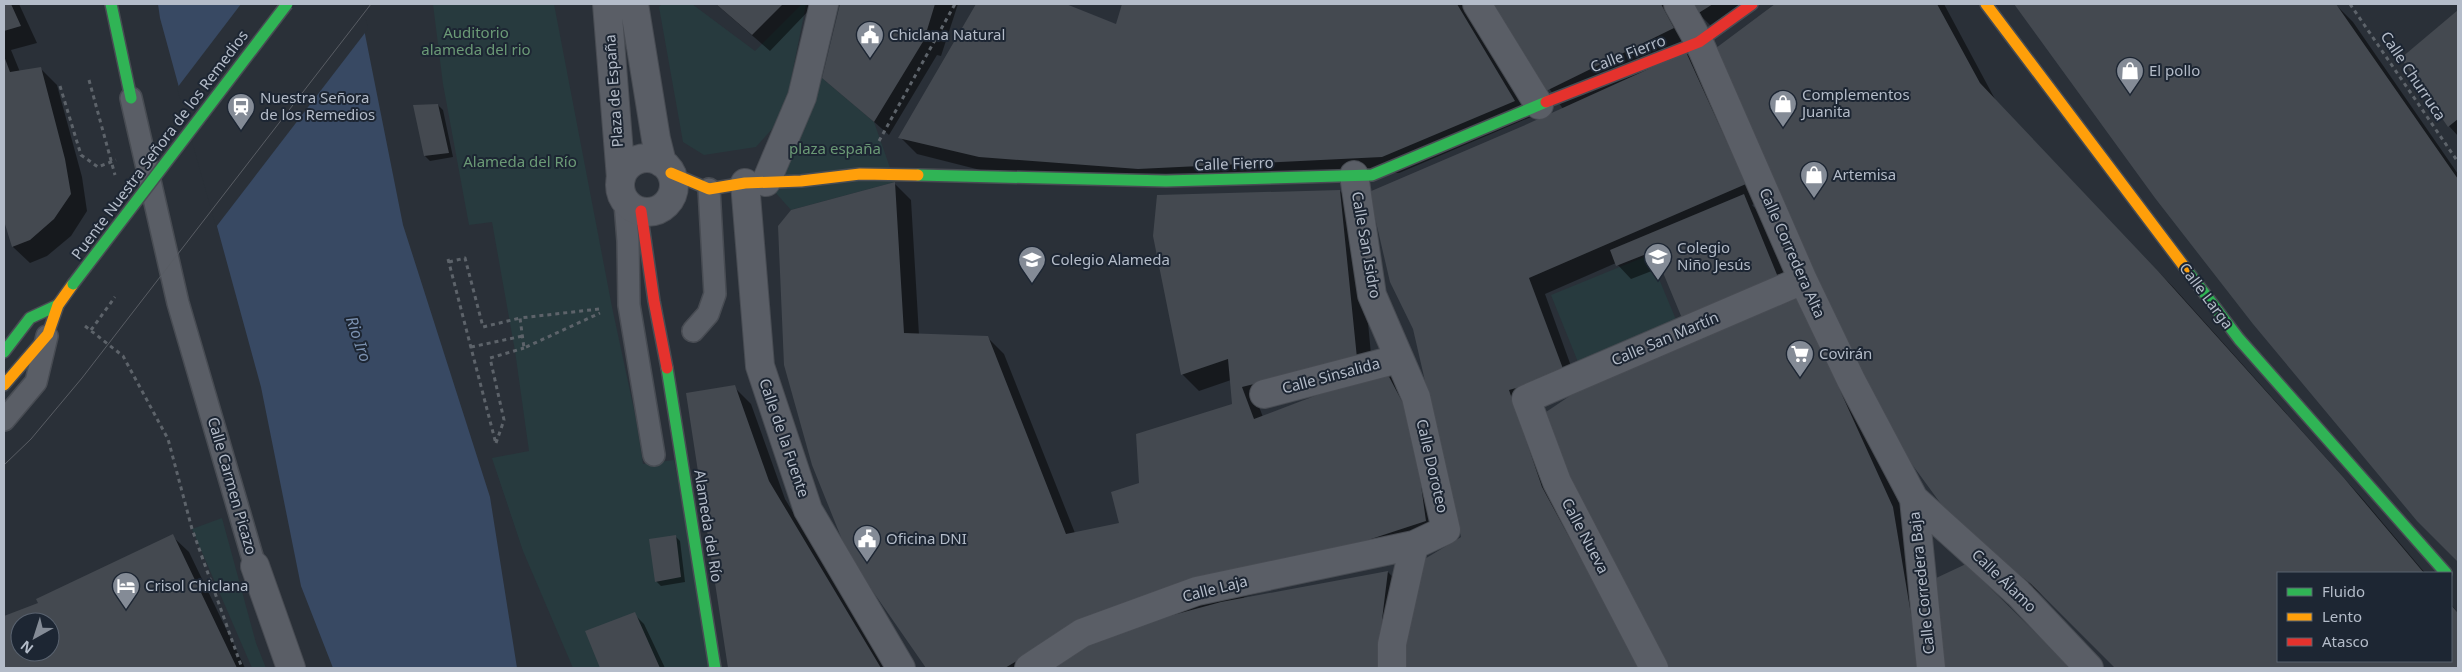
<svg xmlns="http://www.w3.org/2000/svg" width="2462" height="672" viewBox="0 0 2462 672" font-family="'Noto Sans',sans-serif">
<rect width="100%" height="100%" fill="#2a3038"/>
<path fill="#273a3e" d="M433,4H554L612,307L636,419L643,464L674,460L714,668H573L523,551L492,458L529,451L515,351L492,222L469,225L443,84Z
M662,4H692L755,51L802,4H806L788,95L773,128L756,147L704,155L683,142L659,7Z
M822,78L874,122L895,182L791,210L766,182Z
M1649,255L1677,322L1578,362L1551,295Z
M222,518L256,643L266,668H252L192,529Z"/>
<path fill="#384963" d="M158,4H359L403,225L490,497L517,668H333L301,586L261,387L160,18Z"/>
<path fill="#2a3038" d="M241,4H362L368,29L216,227L177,88Z"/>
<path fill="#0007" fill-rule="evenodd" d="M4,4H19L37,43L11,50L20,72L40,68L57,85L82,177L87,211L71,236L47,256L30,263L13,247L4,217Z
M716,4H815L770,51Z
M841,4H958L941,56L937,55L889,135L824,78Z
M978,4H1063L1117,25L1123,4H1463L1531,117L1399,173L996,174L917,154L900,137Z
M1492,4H1668L1686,53L1703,70L1762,201L1752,205L1757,210L1794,296L1662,267L1631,279L1616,263L1545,294L1580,391L1815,317L1909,525L1933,668H1665L1577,392L1525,407L1647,668H1403L1463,538L1563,109Z
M1693,4H1755L1715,30L1698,13Z
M1777,4H1944L1996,101L2175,289L2361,497L2425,573H2278V661H2451V604L2458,613V668H2116L2046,598L1975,542L1718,48Z
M2016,4H2335L2353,22L2458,174V560L2418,520L2156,197Z
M2458,11V136L2449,126L2402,58Z
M438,105L443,110L453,157L430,161L425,156Z
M894,183L911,200L919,335L987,337L1004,354L1075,533L1120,524L1140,484L1233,405L1231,380L1199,391L1182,374L1340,191L1357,208L1373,375L1385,371L1402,387L1442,538L1330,575L1244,597L1245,599L1388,572L1404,589L1397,668H927L850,556ZM1360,378L1263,417L1258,404Z
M734,387L751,404L785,499L887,668H729L688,394Z
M172,536L189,552L245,668H4V618L40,603ZM20,622H50V652H20Z
M675,536L680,541L685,582L661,586L656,581Z
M1966,565L2069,668H1945L1935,580Z
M634,614L644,624L665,668H602L587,632Z"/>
<path fill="#444950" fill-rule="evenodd" d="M4,4H11L21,26L4,31Z
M716,4H783L752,35Z
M840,4H935L924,40L874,122L822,78Z
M976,4H1066L1116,24L1122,4H1457L1515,101L1382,157L1138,169L979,157L898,138Z
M1490,4H1661L1674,28L1544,92Z
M1692,4H1713L1697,14Z
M1775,4H1937L1980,83L2158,271L2344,478L2424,573H2278V661H2451V605L2458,613V668H2115L2031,584L1957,526L1906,456L1846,344L1716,48Z
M2014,4H2336L2458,179V562L2417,521L2253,324L2155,198Z
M2458,10V119L2448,127L2401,58Z
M1686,52L1746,184L1529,278L1565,374L1509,390L1542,487L1640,668H1402L1423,560L1461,537L1413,329L1390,282L1369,192L1523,126Z
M4,56L10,72L41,67L65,159L71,194L54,219L30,240L12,247L4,221Z
M438,104L449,153L424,156L413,105Z
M895,182L904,333L988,336L1066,534L1119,523L1111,492L1139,483L1136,434L1232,404L1228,359L1181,375L1153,236L1157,195L1340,190L1357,358L1242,387L1254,419L1385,369L1418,432L1420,478L1426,521L1313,558L1096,614L1005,668H926L849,557L812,465L784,365L778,226L791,210Z
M1744,194L1780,282L1684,323L1654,251L1616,266L1610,250Z
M1798,298L1893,507L1920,668H1664L1566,479L1546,412L1601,375Z
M735,385L769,481L881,668H728L686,393Z
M173,534L237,668H4V616L38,603L36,599ZM20,622H50V652H20Z
M676,535L681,577L655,582L649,539Z
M1966,564L2071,668H1944L1934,579Z
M1388,571L1382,620L1380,668H1049L1085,642L1140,624L1221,602Z
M635,612L660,668H600L585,631Z"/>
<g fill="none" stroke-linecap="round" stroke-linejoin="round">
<defs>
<path id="lane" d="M131,98L178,303L255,566
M625,203L628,241L629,305L654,455
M693,331L708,314L715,294L709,189
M4,420L36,382L47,336"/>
<path id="street" d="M607,4L621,178
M634,4L656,139L662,163
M1477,4L1539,105
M1678,4L1699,42L1803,280L1851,380L1914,499L2018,593L2089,668
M620 185a27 27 0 1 1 54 0a27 27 0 1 1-54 0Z
M766,182L802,97L824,4
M745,183L760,366L808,510L901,668
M1264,394L1398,359
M1914,499L1931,668
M255,566L291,668
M1029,668L1082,633L1197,591L1414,545L1446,530L1416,397L1372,295L1354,175
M1392,668V644L1414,545
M1654,668L1557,482L1526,399L1803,280"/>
<path id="fast" d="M111,4L131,98
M918,175L1166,181L1372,175L1546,102
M2186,269L2239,339L2446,573
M4,352L30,318L58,305
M667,368L715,668"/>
<path id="slow" d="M1986,4L2186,269
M671,173L709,189L745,183L801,181L860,174L918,175
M4,385L48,334L58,305L73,284"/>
<path id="jam" d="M1546,102L1699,42L1752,4
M641,211L654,301L667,368"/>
</defs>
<use href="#lane" stroke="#484c53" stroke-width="24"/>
<use href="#street" stroke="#484c53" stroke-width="30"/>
<use href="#fast" stroke="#484c53" stroke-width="14"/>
<use href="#slow" stroke="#484c53" stroke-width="14"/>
<use href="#jam" stroke="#484c53" stroke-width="14"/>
<path stroke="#5d636a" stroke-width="3" stroke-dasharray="4 4" stroke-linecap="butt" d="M2350,4L2458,162
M89,80L115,175
M60,86L81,155L98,167L116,160
M879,141L955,4
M448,259L496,444
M449,262L465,258L483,327L520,318
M599,309L520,318L524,348L600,313
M85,326L123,356L168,439L192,529L242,668
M91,330L115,297
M471,347L523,336
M496,443L504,420L490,358L524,348"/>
<use href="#lane" stroke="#5a5e66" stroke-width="21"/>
<use href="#street" stroke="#5a5e66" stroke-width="28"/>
<use href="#fast" stroke="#30b455" stroke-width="11"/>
<use href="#slow" stroke="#ff9f0a" stroke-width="11"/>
<use href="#jam" stroke="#e5322d" stroke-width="11"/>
<path stroke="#595d64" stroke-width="1" d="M4,465L31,439L82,378L371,4"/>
<defs>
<path id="fast-bridge" d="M73,284L287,4"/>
</defs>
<use href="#fast-bridge" stroke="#484c53" stroke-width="14" stroke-linecap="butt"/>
<use href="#fast-bridge" stroke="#30b455" stroke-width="11"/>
</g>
<defs>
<symbol id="civic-pin" viewBox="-11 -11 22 30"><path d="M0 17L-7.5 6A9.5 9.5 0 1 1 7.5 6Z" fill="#848b96" stroke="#1d2633"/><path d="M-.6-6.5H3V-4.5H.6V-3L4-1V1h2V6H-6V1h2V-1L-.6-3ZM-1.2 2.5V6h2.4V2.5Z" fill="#fff"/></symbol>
<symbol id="shop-pin" viewBox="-11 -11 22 30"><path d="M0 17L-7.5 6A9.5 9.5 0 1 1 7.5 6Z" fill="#848b96" stroke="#1d2633"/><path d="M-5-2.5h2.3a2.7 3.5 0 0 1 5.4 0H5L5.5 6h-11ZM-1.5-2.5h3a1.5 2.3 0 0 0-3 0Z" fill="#fff"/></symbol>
<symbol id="station-pin" viewBox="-11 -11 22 30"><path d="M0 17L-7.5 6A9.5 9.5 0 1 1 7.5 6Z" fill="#848b96" stroke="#1d2633"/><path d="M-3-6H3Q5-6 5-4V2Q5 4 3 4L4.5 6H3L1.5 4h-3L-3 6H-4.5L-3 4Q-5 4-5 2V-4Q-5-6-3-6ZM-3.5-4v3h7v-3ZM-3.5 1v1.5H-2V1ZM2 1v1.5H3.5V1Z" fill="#fff"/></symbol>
<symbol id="school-pin" viewBox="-11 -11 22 30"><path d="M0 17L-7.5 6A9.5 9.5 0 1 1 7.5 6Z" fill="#848b96" stroke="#1d2633"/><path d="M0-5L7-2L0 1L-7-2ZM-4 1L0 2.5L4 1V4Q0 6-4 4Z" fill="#fff"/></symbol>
<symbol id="supermarket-pin" viewBox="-11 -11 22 30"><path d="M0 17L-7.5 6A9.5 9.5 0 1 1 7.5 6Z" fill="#848b96" stroke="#1d2633"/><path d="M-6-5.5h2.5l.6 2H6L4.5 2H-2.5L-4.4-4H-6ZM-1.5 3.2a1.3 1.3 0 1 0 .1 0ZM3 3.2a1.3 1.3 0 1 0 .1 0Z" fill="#fff"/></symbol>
<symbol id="hotel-pin" viewBox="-11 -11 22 30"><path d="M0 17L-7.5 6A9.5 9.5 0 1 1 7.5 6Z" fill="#848b96" stroke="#1d2633"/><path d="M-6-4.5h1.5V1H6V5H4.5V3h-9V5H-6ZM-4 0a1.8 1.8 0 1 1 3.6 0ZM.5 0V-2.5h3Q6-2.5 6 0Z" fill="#fff"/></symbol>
</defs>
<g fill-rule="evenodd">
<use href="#civic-pin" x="854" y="19" width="32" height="43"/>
<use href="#shop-pin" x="2114" y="55" width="32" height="43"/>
<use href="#shop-pin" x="1767" y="88" width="32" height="43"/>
<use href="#station-pin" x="225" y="91" width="32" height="43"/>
<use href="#shop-pin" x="1798" y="159" width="32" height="43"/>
<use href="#school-pin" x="1642" y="241" width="32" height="43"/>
<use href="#school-pin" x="1016" y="244" width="32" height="43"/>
<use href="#supermarket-pin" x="1784" y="338" width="32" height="43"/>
<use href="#civic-pin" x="851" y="523" width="32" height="43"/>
<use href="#hotel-pin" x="110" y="570" width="32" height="43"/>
</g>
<g text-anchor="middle" stroke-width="4" stroke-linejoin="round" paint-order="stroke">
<g font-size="15" fill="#6b9a76" stroke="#1d2633">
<text x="476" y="38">Auditorio<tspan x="476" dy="17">alameda del rio</tspan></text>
<text x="835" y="154">plaza españa</text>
<text x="520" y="167">Alameda del Río</text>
</g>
<g font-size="15" fill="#b4bcc9" stroke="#1d2633" text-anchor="start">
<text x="889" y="40">Chiclana Natural</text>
<text x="2149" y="76">El pollo</text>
<text x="1802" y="100">Complementos<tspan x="1802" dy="17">Juanita</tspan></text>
<text x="260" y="103">Nuestra Señora<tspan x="260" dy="17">de los Remedios</tspan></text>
<text x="1833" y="180">Artemisa</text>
<text x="1677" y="253">Colegio<tspan x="1677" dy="17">Niño Jesús</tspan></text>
<text x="1051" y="265">Colegio Alameda</text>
<text x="1819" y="359">Covirán</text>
<text x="886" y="544">Oficina DNI</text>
<text x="145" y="591">Crisol Chiclana</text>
</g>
<g font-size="15" fill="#b4bcc9" stroke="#1d2633">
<text transform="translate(1628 54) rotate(-21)" y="5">Calle Fierro</text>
<text transform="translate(2413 76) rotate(56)" y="5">Calle Churruca</text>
<text transform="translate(614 91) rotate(-94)" y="5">Plaza de España</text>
<text transform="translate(160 145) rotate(-53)" y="5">Puente Nuestra Señora de los Remedios</text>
<text transform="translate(1234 164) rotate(-2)" y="5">Calle Fierro</text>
<text transform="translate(1366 245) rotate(80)" y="5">Calle San Isidro</text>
<text transform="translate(1792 253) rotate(66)" y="5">Calle Corredera Alta</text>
<text transform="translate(2206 296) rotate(53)" y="5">Calle Larga</text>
<text transform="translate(1665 339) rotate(-23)" y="5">Calle San Martín</text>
<text transform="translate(1331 376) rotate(-15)" y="5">Calle Sinsalida</text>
<text transform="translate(784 438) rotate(71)" y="5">Calle de la Fuente</text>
<text transform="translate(1432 466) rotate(77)" y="5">Calle Doroteo</text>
<text transform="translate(232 486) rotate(74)" y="5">Calle Carmen Picazo</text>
<text transform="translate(708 526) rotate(81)" y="5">Alameda del Río</text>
<text transform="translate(1585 536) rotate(62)" y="5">Calle Nueva</text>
<text transform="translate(2004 581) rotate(44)" y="5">Calle Álamo</text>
<text transform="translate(1922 583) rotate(-96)" y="5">Calle Corredera Baja</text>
<text transform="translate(1215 589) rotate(-14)" y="5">Calle Laja</text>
</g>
<g font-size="16" font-style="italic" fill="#7c92b1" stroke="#1d2633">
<text transform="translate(359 339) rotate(71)" y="6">Rio Iro</text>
</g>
</g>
<rect width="2462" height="672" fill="none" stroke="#b4bcc9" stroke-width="10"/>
<rect x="2277" y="572" width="175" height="90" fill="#1d2633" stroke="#59626f"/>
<rect x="2287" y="588" width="25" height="8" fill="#30b455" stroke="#59626f"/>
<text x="2322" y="597" font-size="15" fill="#b4bcc9">Fluido</text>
<rect x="2287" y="613" width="25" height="8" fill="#ff9f0a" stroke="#59626f"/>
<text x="2322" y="622" font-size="15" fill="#b4bcc9">Lento</text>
<rect x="2287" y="638" width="25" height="8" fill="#e5322d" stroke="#59626f"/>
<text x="2322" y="647" font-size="15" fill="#b4bcc9">Atasco</text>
<g transform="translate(35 637) rotate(219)"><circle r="24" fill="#1d2633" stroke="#59626f"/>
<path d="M0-4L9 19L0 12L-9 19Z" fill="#848b96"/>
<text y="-8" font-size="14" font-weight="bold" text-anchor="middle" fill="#b4bcc9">N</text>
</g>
</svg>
